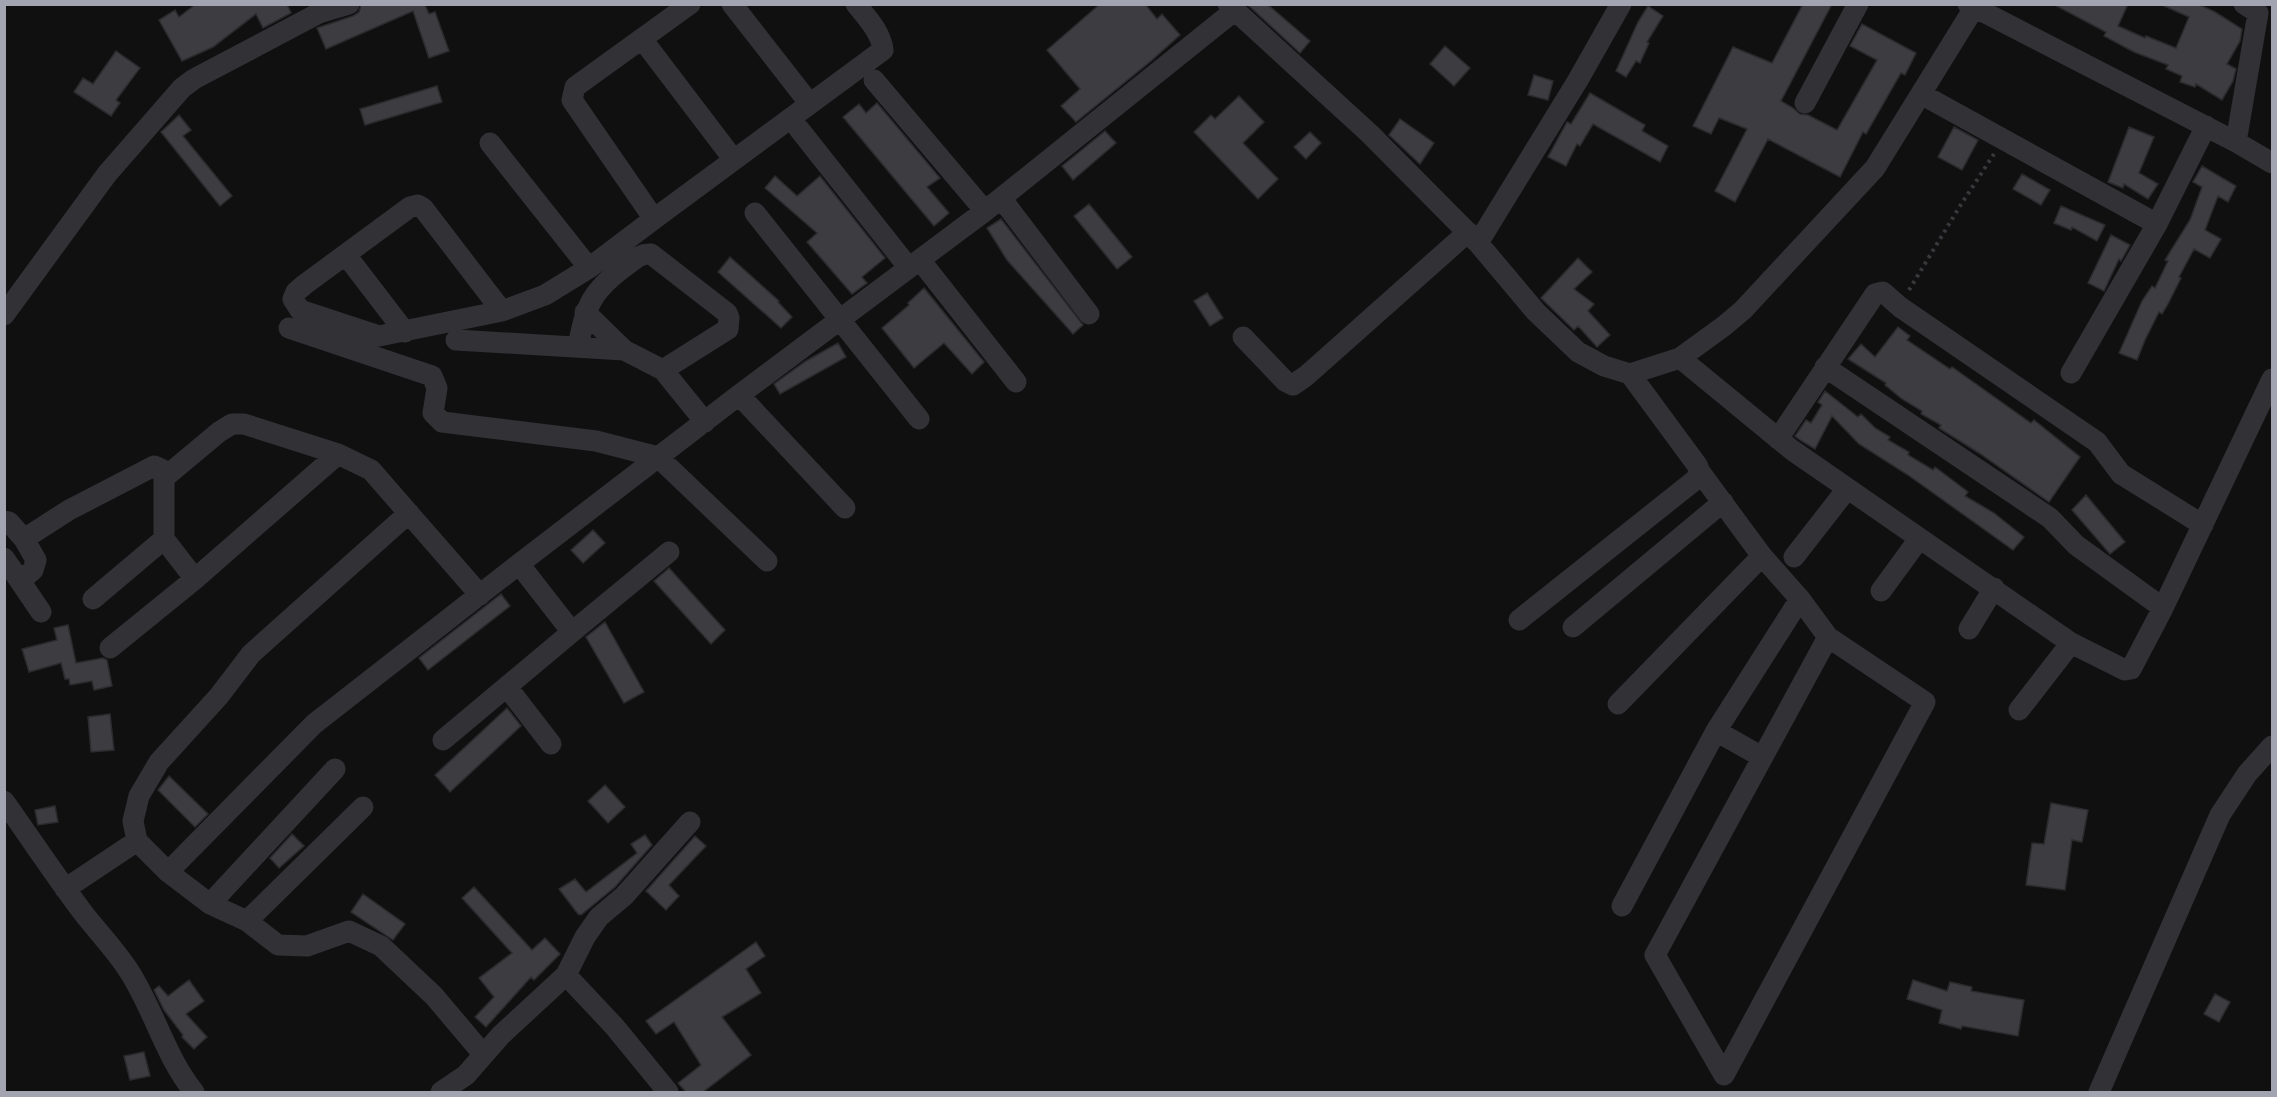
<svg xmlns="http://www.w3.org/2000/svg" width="2277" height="1097" viewBox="0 0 2277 1097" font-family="Karla,sans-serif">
<rect width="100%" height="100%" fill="#101011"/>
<path fill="#3d3d41" stroke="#2b2a2d" stroke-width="1.5" d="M196,4H287L291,13L263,28L256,14L213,47L182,61L159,20L175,10L179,17Z
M1100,4H1145L1157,19L1162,14L1180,35L1151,61L1076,122L1061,106L1080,89L1047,50Z
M1247,4H1267L1310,41L1300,53Z
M1803,4H1832L1781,101L1793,108L1800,114L1808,115L1837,130L1877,60L1850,46L1862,24L1916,53L1905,75L1901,73L1866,134L1863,132L1840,177L1768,139L1735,202L1715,191L1747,129L1719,118L1711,134L1693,126L1733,47L1772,63Z
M2053,4H2128L2118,26L2145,38L2146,36L2176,48L2189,17L2160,4H2198L2215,12L2242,29L2240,41L2227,64L2236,69L2233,81L2222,100L2196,84L2195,87L2180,82L2182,76L2166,69L2168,65L2134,52L2104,36L2106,32Z
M361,5L427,4L425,5L429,14L435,12L449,51L429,58L413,11L326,49L317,28L353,16L359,12Z
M1648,6L1663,16L1647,42L1649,43L1640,63L1636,61L1626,77L1616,71L1638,22Z
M1445,46L1470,68L1454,86L1430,64Z
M116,51L140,68L116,100L120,103L111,116L74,92L83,78L93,84Z
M1534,75L1553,81L1548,100L1528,95Z
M437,86L442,102L365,125L360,109Z
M1590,93L1645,125L1642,131L1668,146L1660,162L1593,124L1580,146L1577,144L1566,166L1548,157L1567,122L1571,124Z
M1239,96L1264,122L1243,143L1278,179L1258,199L1194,132L1211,115L1215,119Z
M877,103L940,178L927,187L949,213L934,226L843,117L859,104L866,113Z
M179,115L191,130L183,136L232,196L220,206L161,132Z
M1400,119L1434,143L1420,164L1389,135Z
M1954,127L1978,140L1962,170L1938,157Z
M2129,127L2154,137L2139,173L2158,184L2148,199L2124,184L2123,188L2108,182Z
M1105,131L1116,143L1073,180L1062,166Z
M1310,132L1321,143L1306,159L1294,147Z
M2202,166L2236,186L2228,202L2218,196L2205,230L2221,239L2210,258L2194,249L2179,277L2181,278L2168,304L2162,314L2159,312L2145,340L2137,360L2119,353L2142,301L2152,286L2155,288L2168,261L2165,260L2190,220L2202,187L2193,182Z
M2022,174L2050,190L2041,205L2013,189Z
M775,176L797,196L820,176L885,258L862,277L867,283L852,294L807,242L817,233L765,188Z
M1089,204L1132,257L1117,269L1074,216Z
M2061,206L2105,225L2097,241L2072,227L2071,230L2054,223Z
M1001,219L1083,325L1073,334L1007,260L987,228Z
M2111,235L2130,245L2121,261L2119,259L2104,291L2088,283Z
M730,257L779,301L778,302L792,317L781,328L718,272Z
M1578,258L1592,272L1574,289L1594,304L1588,311L1610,335L1597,347L1578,326L1574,330L1541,298Z
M924,288L984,362L972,374L944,343L914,368L882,328L909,305L908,303Z
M1207,293L1223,318L1210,326L1194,301Z
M1898,327L1910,336L1907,340L1950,369L1952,367L2031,423L2034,420L2080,457L2049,502L1979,453L1939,428L1941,425L1921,414L1922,411L1902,399L1885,385L1886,383L1848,359L1861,344L1875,357Z
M838,343L846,357L780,394L774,384L806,361Z
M1825,391L1858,417L1861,414L1875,428L1890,437L1888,440L1909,452L1908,455L1933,470L1935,467L1968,492L1965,496L1994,513L2024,537L2019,543L2013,550L1908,475L1859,444L1832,416L1815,449L1800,440L1795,436L1806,420L1811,423L1822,405L1818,402Z
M2086,495L2125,542L2110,554L2072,510Z
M593,530L605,543L583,563L571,550Z
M669,568L725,630L711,644L654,581Z
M501,594L510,606L428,670L419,658Z
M605,622L644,692L624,703L586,637Z
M68,625L76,663L103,658L107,660L112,686L94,690L92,681L70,685L69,679H65L61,663L29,672L22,649L57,640L54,628Z
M507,708L521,726L450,792L435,775Z
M110,714L114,750L91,752L88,717Z
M169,776L208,814L195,827L158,790Z
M605,785L625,807L608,823L588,801Z
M2051,803L2088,810L2082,842L2072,840L2065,890L2026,885L2032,843L2044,844Z
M55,806L58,822L38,825L35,810Z
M292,834L304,846L279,868L270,858Z
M645,835L652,845L615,887L581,915L578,914L559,889L575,879L586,892L637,853L631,844Z
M695,836L706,846L669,885L679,896L666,910L646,891Z
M474,887L532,950L545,938L560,954L534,980L531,977L486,1027L475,1017L494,997L479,978L512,953L462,898Z
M363,894L405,924L393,940L351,912Z
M756,942L765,956L746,969L761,993L722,1017L751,1055L703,1092H686L678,1083L701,1065L674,1022L656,1034L646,1021Z
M189,980L204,1001L186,1014L207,1037L194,1049L182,1037L183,1035L164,1010L154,990L159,986L168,996Z
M1913,980L1947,991L1950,982L1972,987L1971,991L2024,1000L2018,1036L1962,1026L1961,1029L1939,1023L1942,1010L1907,999Z
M2215,994L2230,1002L2219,1022L2204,1014Z
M144,1052L150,1076L130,1080L124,1056Z"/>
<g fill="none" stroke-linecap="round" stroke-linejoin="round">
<path stroke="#38383d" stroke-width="4" stroke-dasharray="3 4.5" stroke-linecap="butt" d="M1909,290L1960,206L1994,154"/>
<path stroke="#323136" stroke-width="21" d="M732,4L810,104
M1228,4L1370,134L1478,243L1536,312L1578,352L1604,366L1630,374L1680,358L1724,326L1743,310L1875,168L1974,8V4
M1968,4L2236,142
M2244,4L2258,13L2236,142L2272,163
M642,39L734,160
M874,80L985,211
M1921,94L2157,224L2206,126
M1805,103L1858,4
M799,129L909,268
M490,143L589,268
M1001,198L1089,314
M755,213L919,419
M654,219L883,50C881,32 867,18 856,4
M1478,243L1578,80L1621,4
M346,255L405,332
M920,260L1016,382
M502,311L423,208L418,205L410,207L304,285L296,292L293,299L300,310L379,336L502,311L545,295L589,268L654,219L572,100L575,87L690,4
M585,312L624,350
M4,315L107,174L182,88L194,79L319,13L349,4
M289,328L432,376L437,388L433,413L442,422L596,441L658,457L767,561
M1243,337L1285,381L1293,385L1306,376L1468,232
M456,340L624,350L663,370L705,422
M578,347C586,305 591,291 627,265C635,259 641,253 651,254L727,313L729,318L728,329L663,370
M1680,358L1792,450L2071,643L2125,670L2131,669L2163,608L2272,379
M1825,367L2050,518L2076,545L2163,608
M2071,373L2157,224
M739,395L845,508
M1778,439L1875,294L1883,292L1900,307L2097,442L2121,474L2203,525
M1700,472L1762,556L1800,599L1828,637L1925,702L1724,1075L1655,955L1828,637
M409,513L251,654L219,696L159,762L139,796L133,821L137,841L168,872L210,904L247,921L278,945L307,946L349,931L381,946L434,996L483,1054
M4,521L9,522L24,539L69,510L154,466L161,469L164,478
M24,539L36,560L33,570L20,581L41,612
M1794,557L1847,489
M4,558L20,581
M195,579L338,454
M1881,591L1919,539
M93,599L164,539
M1519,620L1695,480L1700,472L1697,465L1630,374
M1573,627L1723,502
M1969,629L1994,588
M572,632L669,552
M110,648L195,579L164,539V478L219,432L232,424H244L338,454L371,470L480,595
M507,687L551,744
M1618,704L1762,556
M2019,710L2071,643
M1716,731L1762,757
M443,740L572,632L519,564L739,395L985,211L1234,11
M4,801C31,839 56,877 84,914C99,933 116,951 129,971C154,1010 165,1056 194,1092
M168,872L314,724L519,564
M65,889L137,841
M210,904L335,769
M1622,906L1716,731L1800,599
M247,921L363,807
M566,975L614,1026L668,1092
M441,1092L466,1075L501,1035L566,975L585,937L599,917L624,896L690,822
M2099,1092L2220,815L2247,774L2272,746"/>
</g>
<rect width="2277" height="1097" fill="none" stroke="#a2a4b1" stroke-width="12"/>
</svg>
